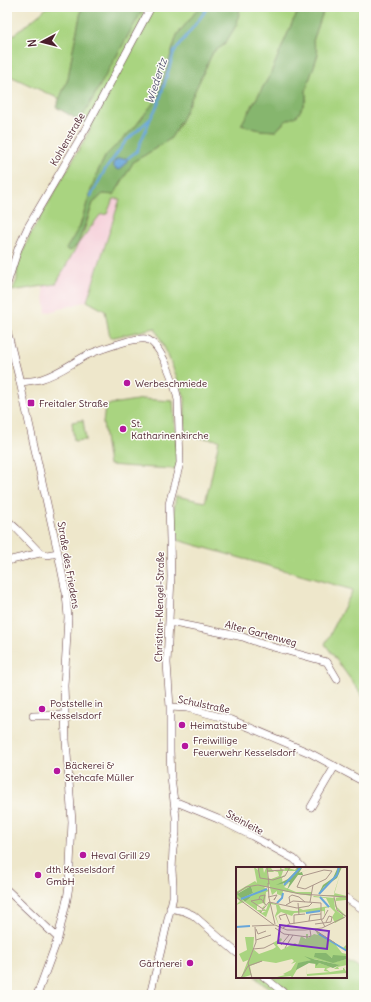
<svg xmlns="http://www.w3.org/2000/svg" width="371" height="1002" viewBox="0 0 371 1002" font-family="Delius,sans-serif">
<rect width="100%" height="100%" fill="#fdfcf7"/>
<filter id="ink" filterUnits="userSpaceOnUse"><feTurbulence type="fractalNoise" baseFrequency=".025" numOctaves="2"/><feDisplacementMap in="SourceGraphic" scale="8" xChannelSelector="R" yChannelSelector="G"/><feConvolveMatrix kernelMatrix="1 2 1 2 8 2 1 2 1" color-interpolation-filters="sRGB"/></filter>
<filter id="wash" filterUnits="userSpaceOnUse"><feTurbulence type="fractalNoise" baseFrequency=".012" numOctaves="4" result="noise"/><feDisplacementMap in="SourceGraphic" scale="16" xChannelSelector="R" yChannelSelector="G"/><feGaussianBlur stdDeviation="0.9" result="paint"/><feColorMatrix in="noise" values="0 0 0 0 0 0 0 0 0 0 0 0 0 0 0 0 0 1.4 0 .05"/><feComposite in="paint" operator="in"/></filter>
<g filter="url(#wash)">
<rect width="100%" height="100%" fill="#eee7cb"/>
<path fill="#f5cfd9" d="M113,199H120L87,301L46,313L43,286L56,283L78,244L100,215L107,214Z"/>
<path fill="#a9d480" stroke="#7a7a56" d="M47,7H82L73,49L68,79L60,99L53,96L8,75L7,72V40L40,14Z
M144,7H199L194,14L177,35L158,97L134,128L106,155L97,173L91,190L80,226L67,249L84,231L93,203L103,194H114L134,161L145,155L170,139L178,127L213,52L224,45L237,24L240,7H301L293,21L270,75L241,125L260,130L276,131L306,100V89L312,72L318,54L313,41L324,9V7H364V698L325,644L353,590L174,539L173,516L176,496L205,502L210,483L219,440L185,436V398L167,353L155,328L110,338L105,311L87,301L120,199H113L107,214L100,215L78,244L56,284L12,291L17,280V267L29,237L91,128L80,121Z
M143,399L173,401L178,466L174,469L135,467L109,465L103,423L105,407L111,404Z
M83,420L86,440L74,441L72,422Z
M346,961L351,965L353,963L364,972V995H277L275,992L263,984L255,977H346Z"/>
<path fill="#86b66e" stroke="#686a4c" d="M82,7H144L80,121L56,107L68,79L73,49Z
M199,7H240L237,24L224,45L213,52L178,127L170,139L145,155L134,161L114,195L103,194L93,203L78,244L71,251L66,249L80,226L91,190L97,173L106,155L134,128L158,97L177,35L194,14Z
M301,7H324V9L313,41L318,54L312,72L306,89V100L298,115L284,122L276,131L260,130L241,125L270,75L293,21Z"/>
<path fill="#68a6da" stroke="#596282" d="M128,158L125,165L119,170L116,169L113,166V163L117,159Z"/>
<g fill="none" stroke-linecap="round" stroke-linejoin="round">
<path stroke="#68a6da" stroke-width="2.5" d="M128,158L137,151L150,120
M91,196L105,170L126,141L151,118L159,102L174,52L204,13L207,7"/>
</g>
</g>
<g filter="url(#ink)">
<g fill="none" stroke-linecap="round" stroke-linejoin="round">
<defs>
<path id="street" d="M7,284L18,249L28,227L86,128L151,7
M7,330L19,378L58,553L66,593L68,617L64,686L66,740L72,822L69,886L67,899L58,938L37,995
M20,382C27,381 34,381 41,379C58,374 72,363 87,355C101,349 114,345 128,341C133,340 141,338 146,339C162,344 175,385 178,400L180,463L169,504L171,577L167,663L170,707V751L171,778L176,817V833L173,849L172,870L173,885V897L161,950L150,995
M7,520L17,529L40,553
M7,561L40,553L47,555L58,553
M169,622L243,637L262,644L327,662L337,679
M170,707L187,708L232,720L310,753L364,782
M33,716L65,715
M174,801L218,819L252,836L294,859L303,868
M311,807L335,766
M7,890L58,938
M346,898L364,910
M170,908L184,911L193,915L237,953
M264,977L279,989L287,995"/>
</defs>
<use href="#street" stroke="#633d43" stroke-width="8"/>
<use href="#street" stroke="#fff" stroke-width="7"/>
</g>
</g>
<g fill="#b5179e" stroke="#fdfcf7" stroke-width="1.5">
<circle cx="127" cy="383" r="4"/>
<rect x="27" y="399" width="8" height="8" rx="2"/>
<circle cx="123" cy="429" r="4"/>
<circle cx="42" cy="709" r="4"/>
<circle cx="182" cy="725" r="4"/>
<circle cx="185" cy="746" r="4"/>
<circle cx="57" cy="771" r="4"/>
<circle cx="83" cy="855" r="4"/>
<circle cx="38" cy="875" r="4"/>
<circle cx="190" cy="963" r="4"/>
</g>
<g text-anchor="middle" stroke-width="3" stroke-linejoin="round" paint-order="stroke">
<g font-size="10" fill="#4a1f2b" stroke="#fdfcf7">
<text transform="translate(67 139) rotate(-60)" y="4">Kohlenstraße</text>
<text transform="translate(69 565) rotate(80)" y="4">Straße des Friedens</text>
<text transform="translate(159 607) rotate(-89)" y="4">Christian-Klengel-Straße</text>
<text transform="translate(261 633) rotate(15)" y="4">Alter Gartenweg</text>
<text transform="translate(204 704) rotate(12)" y="4">Schulstraße</text>
<text transform="translate(245 822) rotate(28)" y="4">Steinleite</text>
</g>
<g font-size="10" fill="#4a1f2b" stroke="#fdfcf7" text-anchor="start">
<text x="135" y="387">Werbeschmiede</text>
<text x="39" y="407">Freitaler Straße</text>
<text x="131" y="427">St.<tspan x="131" dy="12">Katharinenkirche</tspan></text>
<text x="50" y="707">Poststelle in<tspan x="50" dy="12">Kesselsdorf</tspan></text>
<text x="190" y="729">Heimatstube</text>
<text x="193" y="744">Freiwillige<tspan x="193" dy="12">Feuerwehr Kesselsdorf</tspan></text>
<text x="65" y="769">Bäckerei &amp;<tspan x="65" dy="12">Stehcafe Müller</tspan></text>
<text x="91" y="859">Heval Grill 29</text>
<text x="46" y="873">dth Kesselsdorf<tspan x="46" dy="12">GmbH</tspan></text>
<text x="182" y="967" text-anchor="end">Gärtnerei</text>
</g>
<g font-size="11" font-style="italic" fill="#565571" stroke="#fdfcf7">
<text transform="translate(156 81) rotate(-72)" y="4">Wiederitz</text>
</g>
</g>
<g transform="translate(236 867)">
<rect width="111" height="111" fill="#eee7cb"/>
<path d="M18,0L22,3V0H27L28,6L30,1L28,0L35,1L38,5H31L32,11L35,12L43,9L42,5L38,4L44,3V0L48,4L49,0L59,3L61,0L60,4H47L45,10L50,7L46,11L47,18L54,15L48,20L60,25H76L75,29L47,24L46,29L41,27V24L36,28L33,17L32,20H28L33,24L30,25L29,38L28,41H26L29,38L27,36L21,38V43H25L26,46L30,44H26L28,42L30,43L33,35L43,38L45,42L57,44H63V41L67,43L94,39L90,31L77,30L78,29L98,31L99,42L106,48L101,42L99,39V36L100,31H104L99,30H105L85,28H98L104,7L98,26L111,29V36L110,33L100,34V39L111,50L107,48L108,51L99,56L96,50L99,45L94,40L89,41V50L88,44L58,46L56,49L45,45L40,49L43,59L39,49L41,44L40,38L35,37L30,50L9,35L16,29L7,31L17,26L15,19L2,26L8,35L0,38L4,34L0,30V25L19,14L21,16ZM79,63L107,81L111,77V84L99,77L106,86L111,87V90H104L99,94L102,90L96,91L92,88L79,86V90L99,95L111,92V98L102,100L103,102H98L103,98L78,92L62,97L63,99L56,111L55,109L37,111L49,108L47,107L55,103L60,95L55,97L58,94L56,92L40,96L27,94L14,99L16,111L15,108L5,111L12,93L7,95L3,87L11,83L9,70H18L17,82L23,87L37,82L40,80L37,76L45,71L46,73L41,78L45,83L59,76L62,78L65,69L70,72V67H72V71L78,67L82,68ZM83,96L95,100L90,102L94,105L107,103V101L111,100L108,101L111,106L71,109L70,99L71,107L94,105L88,104L89,101H79V97Z" fill="#a9d480"/>
<path d="M61,0H74L66,1L63,6L74,2L66,5L67,8H62L51,23L54,15L40,18L52,12L60,4ZM102,0H106L101,11L88,20L82,28L87,18L97,11ZM15,19L17,26L7,31L16,29L9,35L1,27ZM79,86H90L96,91L97,88L110,89L111,92L97,96L78,90ZM68,89L77,92L104,98L97,101L83,96L80,99V97L73,96L60,103L62,96L75,93Z" fill="#86b66e"/>
<path fill="none" stroke="#68a6da" stroke-width="2" d="M48,18L65,0M83,27L101,8L103,0M84,30L93,40M5,32L31,22M41,36L46,31L47,26M70,46L84,44M0,60L14,59M83,67L111,84"/>
<path fill="none" stroke="#ac978b" stroke-width="1" d="M22,0L24,11L37,13L49,9L54,0M31,0L33,17M88,3L96,4L90,12L69,22L61,20L66,9ZM31,4L48,3M32,16L33,31L39,57M0,27L10,20L22,18L64,27L111,30M0,30L38,58M32,30L41,28L38,33L39,31M98,30L101,43L111,50M23,32L24,29L29,28L27,36M33,35L61,41L73,39L76,36M74,35L77,18M54,36L53,30L56,28L63,30L69,35M62,36L63,48M50,38L57,34L85,36V52L89,60M27,42L15,34L25,32L30,38M24,46L33,35M45,53L43,49L50,47L54,57M73,54L74,48L85,47M58,57V48L69,47M79,57L95,55L96,50L93,49L90,55M16,59L39,58L51,63H69L86,61L109,50M39,61L48,67L72,70L75,69L74,63M47,61L53,57L87,52L92,43M20,62L22,67L30,64M79,63L99,76M20,73L35,68M45,78L53,68M49,81L57,68M17,82L28,81L38,76M5,111L12,99L26,94M16,111L12,96L20,75L19,60"/>
<path fill="#7b2cbf" fill-opacity="0.15" stroke="#7b2cbf" stroke-width="2" d="M44,58L93,64L91,82L42,76Z"/>
<rect width="111" height="111" fill="none" stroke="#4a1f2b" stroke-width="2"/>
</g>
<rect width="371" height="1002" fill="none" stroke="#fdfcf7" stroke-width="24"/>
<g transform="translate(42 42) rotate(263)" stroke="#fdfcf7" stroke-width="3" paint-order="stroke">
<path d="M0-3L7 15L0 10L-7 15Z" fill="#4a1f2b"/>
<text y="-6" font-size="11" font-weight="bold" text-anchor="middle" fill="#4a1f2b">N</text>
</g>
</svg>
